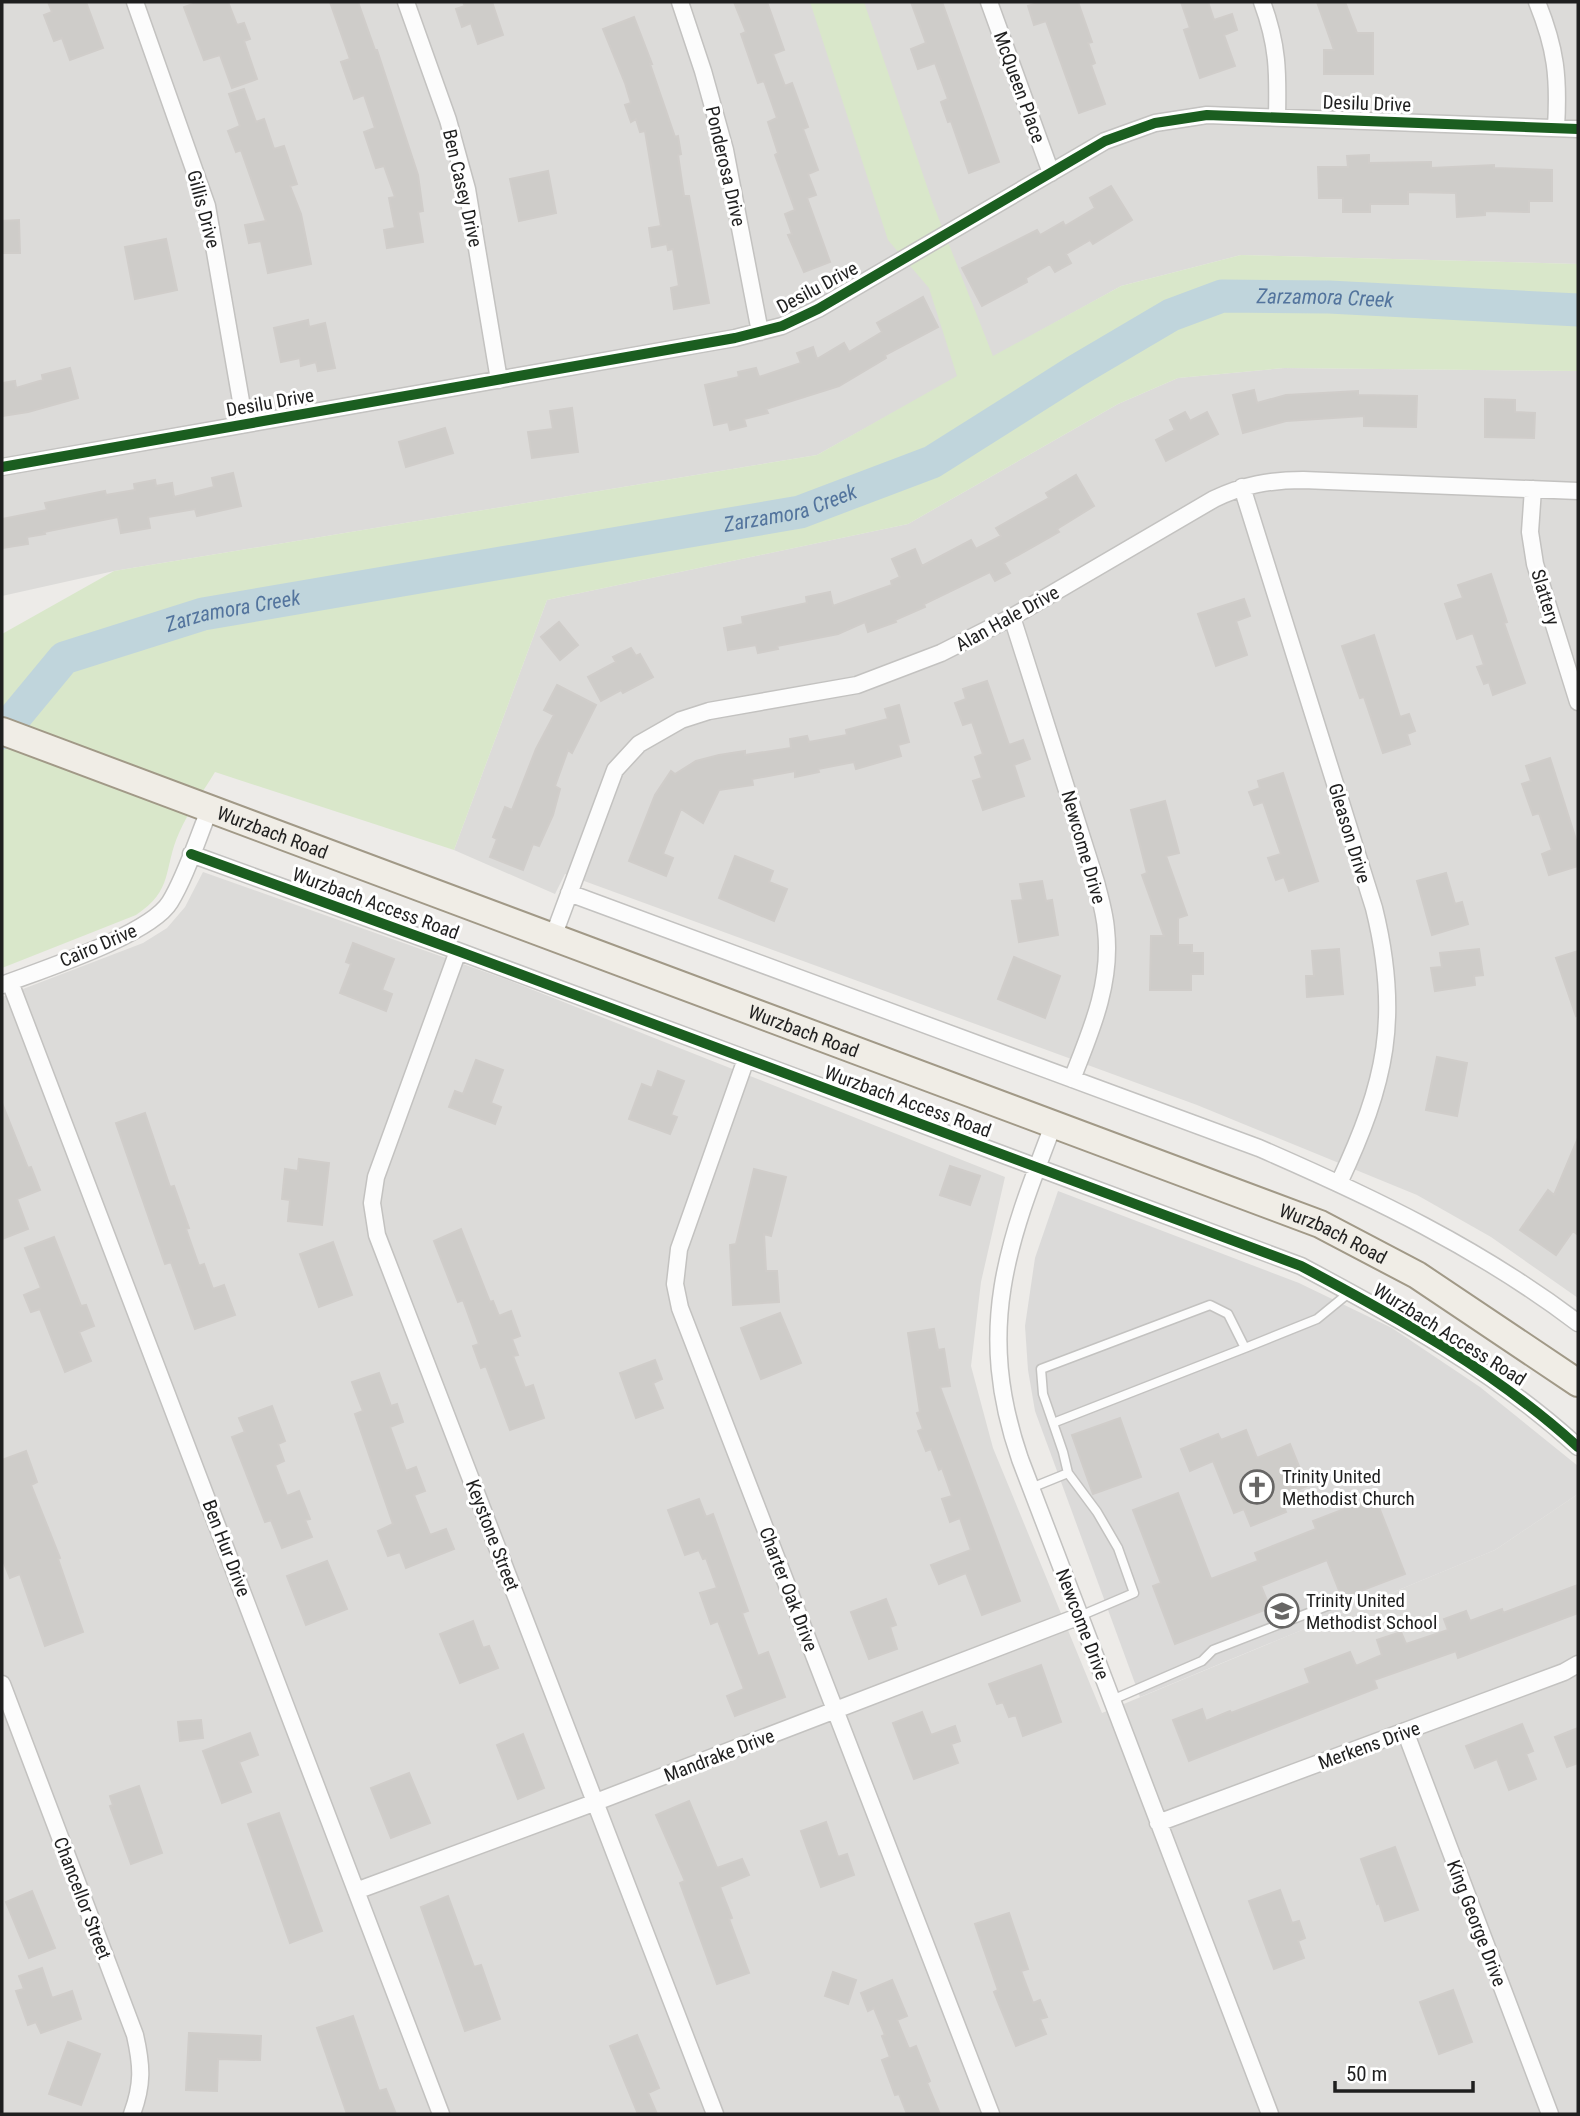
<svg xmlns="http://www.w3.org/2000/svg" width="1580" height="2116" viewBox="0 0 1580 2116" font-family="'Roboto Condensed',sans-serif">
<rect width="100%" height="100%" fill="#edebe8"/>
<path fill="#dcdbd9" d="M2,2H1578V264L1241,255L1121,286L817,455L114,571L2,596Z
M1284,368L1578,371V1298L1491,1237L1417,1195L1197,1105L565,874L555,894L454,850L547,600L908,524L1118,404L1178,378Z
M203,872L508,980L1005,1177L981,1282L971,1366L993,1448L1102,1713L1495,1550L1578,1494V2114H2V997L143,943L167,928L185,907Z"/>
<path fill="#dbdad9" d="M1058,1191L1299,1283L1392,1328L1480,1387L1578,1466V1494L1495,1550L1140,1697L1035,1411L1028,1370L1025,1326L1035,1258Z"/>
<path fill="#d9e7ca" d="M810,2H864L933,204L993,356L1121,286L1241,255L1578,264V371L1284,368L1178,378L1118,404L908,524L547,600L454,850L215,772C203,792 188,812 179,833C163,869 174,890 136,915L2,968V634L114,571L817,455L957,376L929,288L888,240Z"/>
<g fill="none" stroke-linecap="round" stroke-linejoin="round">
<path stroke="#c0d5dc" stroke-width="33" id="s1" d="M2,733L64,658L203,614L800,512L932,462L1076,371L1171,315L1222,296L1329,297L1578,310"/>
</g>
<path fill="#ceccc9" stroke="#d0cdca" stroke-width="2" d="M48,2H86L103,48L70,60L62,38L54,41L44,15L52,12Z
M199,2H228L237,25L244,23L250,39L244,41L257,79L232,88L220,55L204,60L184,7Z
M330,2H358L375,50H377L418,175L423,211L418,212L423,242L387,248L384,230L395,228L389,198L395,197L384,166L376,168L364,132L375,128L364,95L354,99L341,62L350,59Z
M463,2H492L503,35L478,44L471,23L462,27L456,9L465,6Z
M734,2H767L784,50L773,54L785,86L792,83L808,127L803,129L818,170L808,174L816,195L807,198L830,262L804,272L788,235L792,234L785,214L795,210L775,155L778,153L768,122L777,118L764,81L758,83L741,34L746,32Z
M911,2H942L999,162L969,173L951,121L948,122L941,102L948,99L935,63L918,69L911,49L926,43Z
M1041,2H1078L1092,42L1088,43L1095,63L1091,65L1105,104L1079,113L1046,21L1034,25L1028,6Z
M1181,2H1208L1214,20L1232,14L1237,30L1224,35L1235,66L1200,78L1184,30L1190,28Z
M1317,2H1345L1357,33H1373V74H1324V50H1334Z
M634,17L652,64H650L675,137L678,136L681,154L678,155L684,196H689L709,303L674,309L671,288L679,286L673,249L668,250L667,244L652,247L649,228L661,226L645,131L640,132L636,119L631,122L625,105L631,103L625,83L603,29Z
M244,89L256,122L264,119L274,149L284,146L297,184L290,186L301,214L311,264L268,273L261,241L249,243L245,225L266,221L241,150L236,152L228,131L240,126L229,94Z
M1369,155V163L1431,162V168L1494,165V168L1552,170V201H1529V212L1485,211V215L1457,217L1456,193L1408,192V204H1370V212H1343V198H1319L1318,167H1348L1347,156Z
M548,171L556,213L519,221L510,179Z
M1111,186L1132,220L1093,244L1090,240L1066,254L1071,263L1055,272L1050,264L1026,278L1027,282L982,306L962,268L1037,230L1040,235L1063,222L1065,226L1095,208L1090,198Z
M19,220L20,253H2V221Z
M166,239L177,290L135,299L125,247Z
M923,297L938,327L885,355L886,358L839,386L766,409L768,413L744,419L746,426L730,430L728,422L714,425L705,385L739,377L738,372L756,368L759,377L801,363L797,353L813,347L817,359L844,343L849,352L882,332L877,323Z
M308,320L309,327L325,323L335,368L318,371L316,362L301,366L300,358L281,362L274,328Z
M70,368L78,398L28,412L2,416V383L15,381L16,388L43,380L42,375Z
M1254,390L1257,403L1286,395L1358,391V395L1417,396L1416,427L1364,426V416L1286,421L1243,433L1233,395Z
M1485,399L1515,400V412L1535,413L1534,438L1485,437Z
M572,408L578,452L532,458L528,432L553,429L550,411Z
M1185,412L1190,421L1207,412L1218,434L1166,461L1156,440L1175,430L1170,420Z
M445,428L453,453L406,467L399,442Z
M233,473L241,506L197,516L195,509L148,517L150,528L121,533L118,517L44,532L45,534L27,537L28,544L2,548V519L47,510L45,503L105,491L106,495L135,490L134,484L155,480L156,486L172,483L174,497L214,487L212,478Z
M1076,475L1094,506L1057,529L1059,532L1004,563L1010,573L995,581L990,572L924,604L925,607L895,620L896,622L868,632L865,622L838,634L777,646L778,649L758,653L756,645L728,650L724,628L743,624L742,617L807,603L806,597L830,592L833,606L892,585L891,581L900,577L892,559L915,549L922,566L971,540L976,549L1001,536L996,528L1049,498L1046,493Z
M1491,574L1507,622L1504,623L1525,683L1493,695L1489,682L1484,684L1477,667L1484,665L1473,633L1457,639L1445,604L1463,598L1458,585Z
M1244,599L1250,616L1236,621L1247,655L1216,666L1198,614Z
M559,622L578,645L560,660L541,637Z
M1374,635L1400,717L1409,714L1415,731L1407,734L1410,744L1383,753L1364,697L1360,698L1342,646Z
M631,648L636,656L640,654L653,677L623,693L621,690L601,701L588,677L616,662L613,657Z
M987,681L1009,745L1023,740L1030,759L1014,765L1024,796L983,810L973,781L982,778L975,757L983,754L972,722L963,725L955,703L966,699L963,689Z
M557,685L596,705L572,753L568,750L555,786L560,789L553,815L539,846L533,844L523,870L490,857L497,839L493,837L505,807L512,810L536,749L554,715L544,710Z
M899,705L909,742L898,745L901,756L856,769L854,762L818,769L819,772L795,777V771L752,779L753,785L719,790L703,823L681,809L663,854L673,858L666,876L629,861L655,795L671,771L675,774L696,761L719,755L745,751V755L791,748L790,739L807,736L809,742L847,735L846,730L888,719L885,709Z
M1550,758L1578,846V866L1549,875L1542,854L1552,850L1539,813L1533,815L1522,784L1531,781L1526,766Z
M1283,773L1318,881L1289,891L1284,877L1276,880L1268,858L1281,854L1263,802L1254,805L1249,792L1260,788L1258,781Z
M1165,801L1179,853L1166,856L1187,915L1178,918V945H1192V953H1203V974H1191V990H1150L1151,936H1164L1142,875L1147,873L1131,810Z
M735,856L773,871L769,882L787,889L774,921L719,898Z
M1446,873L1455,904L1462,902L1468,924L1432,935L1417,881Z
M1042,881L1046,901L1052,900L1058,935L1019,942L1012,901L1023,900L1020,884Z
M353,943L394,959L382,990L392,994L386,1011L340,993L351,964L346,962Z
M1339,949L1343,994L1307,997L1306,976H1314L1312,951Z
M1479,949L1483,975L1474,976L1475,985L1435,991L1431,968L1442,967L1440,953Z
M1578,951V1015L1576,1016L1556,958Z
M1014,957L1060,976L1045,1018L998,999Z
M1437,1057L1467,1063L1457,1116L1426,1110Z
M476,1060L503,1070L491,1103L501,1107L495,1124L449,1107L455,1091L463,1094Z
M658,1071L684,1081L671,1115L677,1117L670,1134L629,1119L642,1084L652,1088Z
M2,1103L28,1168L31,1167L40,1190L17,1199L28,1229L2,1239Z
M145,1113L170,1187L174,1186L189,1228L186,1229L199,1266L204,1264L213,1289L224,1285L235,1315L195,1329L171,1262L165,1264L116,1123Z
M1578,1138V1235L1573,1231L1556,1255L1520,1230L1548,1190L1554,1195Z
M299,1159L329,1163L322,1225L288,1221L290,1200L282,1199L285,1169L298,1171Z
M950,1166L980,1176L970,1205L940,1195Z
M754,1169L786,1177L771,1236L764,1234L766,1271H777L779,1302L733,1305L730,1245L736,1244Z
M461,1229L490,1302L493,1301L499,1316L511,1311L520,1336L512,1339L518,1355L513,1356L525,1388L533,1385L544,1418L510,1430L486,1366L481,1368L473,1346L479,1344L463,1300L458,1302L434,1241Z
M54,1237L81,1306L86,1305L94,1326L79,1332L91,1361L65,1372L40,1309L31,1312L24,1295L41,1288L25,1248Z
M333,1242L352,1295L319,1307L300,1254Z
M780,1313L801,1363L761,1379L741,1328Z
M934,1329L938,1350L944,1349L950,1386L940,1387L1020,1601L982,1615L966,1573L939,1584L931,1565L971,1550L960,1518L950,1522L942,1499L952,1496L942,1468L939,1470L931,1449L926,1451L918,1431L923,1429L917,1413L920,1412L908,1333Z
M655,1360L662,1379L653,1383L663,1408L636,1418L620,1373Z
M379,1373L391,1406L397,1404L403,1422L390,1427L406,1471L416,1467L425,1491L414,1495L430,1535L446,1529L454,1549L406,1568L400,1552L388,1556L378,1531L393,1524L355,1414L363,1411L352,1382Z
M272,1406L285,1441L278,1444L284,1461L275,1465L287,1496L299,1491L310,1519L305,1520L312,1537L282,1548L271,1520L265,1522L232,1437L245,1432L239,1418Z
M1120,1418L1141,1477L1093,1494L1072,1435Z
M1246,1430L1257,1458L1290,1444L1307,1486L1280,1497L1286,1512L1251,1526L1244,1509L1234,1513L1213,1461L1190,1471L1181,1449L1218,1434L1221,1440Z
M26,1451L37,1482L31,1485L60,1558L58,1559L83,1632L45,1646L20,1574L10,1578L2,1558V1460Z
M1178,1493L1211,1579L1258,1561L1255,1553L1316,1529L1313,1521L1375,1497L1405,1574L1342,1598L1327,1560L1261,1586L1270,1608L1175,1644L1153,1586L1161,1583L1133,1510Z
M699,1499L706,1517L713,1514L748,1611L742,1613L758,1656L768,1652L785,1697L735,1716L727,1696L744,1689L718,1621L711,1624L700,1593L717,1588L706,1558L703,1559L699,1550L685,1555L668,1510Z
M327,1561L347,1609L306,1625L287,1576Z
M1578,1585V1613L1458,1658L1456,1651L1374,1680L1377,1688L1189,1761L1173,1720L1202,1709L1206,1721L1230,1711L1231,1713L1310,1683L1305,1669L1350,1652L1356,1666L1382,1655L1377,1640L1401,1632L1406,1644L1448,1630L1444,1619L1466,1611L1470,1621L1502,1609L1503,1613Z
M886,1599L896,1625L890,1627L897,1649L869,1659L851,1612Z
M473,1621L483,1648L489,1646L498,1668L460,1683L440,1634Z
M1041,1665L1061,1722L1023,1736L1016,1715L1009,1717L1003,1702L997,1704L989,1684Z
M922,1712L931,1735L955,1726L960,1741L951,1744L958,1763L914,1779L893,1723Z
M201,1720L203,1738L180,1741L178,1722Z
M1522,1724L1533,1751L1526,1754L1536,1779L1509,1790L1497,1759L1475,1768L1466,1746Z
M1578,1728V1763L1567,1767L1555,1737Z
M250,1733L258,1755L239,1762L251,1792L222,1803L203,1751Z
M523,1734L544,1788L518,1799L497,1745Z
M409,1773L430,1823L391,1838L371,1788Z
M139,1786L162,1853L131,1864L110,1806L113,1805L110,1796Z
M689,1801L717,1868L742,1859L749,1875L720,1887L732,1918L729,1919L749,1973L717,1984L680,1883L685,1881L656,1815Z
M279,1813L322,1931L290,1943L248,1824Z
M826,1822L838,1857L847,1854L854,1875L821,1887L801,1831Z
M1395,1847L1418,1910L1385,1921L1379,1903L1377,1904L1361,1859Z
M1280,1890L1292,1923L1299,1921L1305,1938L1298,1941L1304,1958L1274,1969L1249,1901Z
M32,1891L55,1948L29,1958L6,1902Z
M448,1896L474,1967L481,1965L500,2019L465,2031L421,1907Z
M1009,1913L1028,1969L1021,1971L1033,2003L1040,2000L1047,2017L1040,2019L1046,2034L1016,2046L994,1992L998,1990L975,1924Z
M42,1968L52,1998L72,1991L81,2019L41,2033L36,2022L28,2025L16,1991L24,1989L19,1976Z
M833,1972L856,1980L848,2004L825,1996Z
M892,1980L907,2016L897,2020L909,2049L916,2046L930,2081L927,2083L940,2114H907L899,2094L895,2095L882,2060L890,2057L882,2036L885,2035L874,2008L868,2011L861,1993Z
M1453,1990L1472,2042L1439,2054L1420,2002Z
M353,2016L379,2091L386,2089L396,2114H347L317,2028Z
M189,2033L261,2036L260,2060L218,2059L217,2091L186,2090Z
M637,2035L659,2088L648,2093L657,2114H638L610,2046Z
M68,2042L100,2054L81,2105L49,2094Z"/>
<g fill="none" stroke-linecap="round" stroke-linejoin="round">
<defs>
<path id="lane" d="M1053,1423L1245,1348
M1068,1473L1097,1512L1118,1548L1134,1593L1080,1616
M1031,1488L1068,1473L1063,1452L1043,1394L1041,1369L1210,1305L1228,1314L1245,1348L1317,1319L1350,1292
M1112,1700L1202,1661L1213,1650L1332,1604"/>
<path id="street" d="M135,2L207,206L245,424
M406,2L448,120L467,189L499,380
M680,2L703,71L725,150L760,332
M989,2L1051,173
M1262,2C1278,45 1278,72 1277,117
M1537,2C1556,49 1559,77 1556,128
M2,467L735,338L782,326L818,309L1105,141L1155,123L1207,115L1578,129
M1242,487L1374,908C1401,1017 1386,1083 1339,1183
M1533,489L1530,532L1535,564L1578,702
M1012,617L1096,882C1100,898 1105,914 1106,930C1112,983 1091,1031 1072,1079
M191,854L458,951L1301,1266C1399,1318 1496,1372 1578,1447
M569,893L1259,1148C1372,1197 1479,1248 1578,1323
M553,937L615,770L639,744L681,720L709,711L857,685L941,653L1012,617L1214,499C1243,485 1270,480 1303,480L1578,491
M458,951L376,1177L372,1203L377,1235L715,2114
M10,982L441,2114
M2,985C41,970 150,935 170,902C186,876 198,837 210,808
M746,1059L679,1249L675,1284L680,1308L991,2114
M1054,1123C1007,1245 975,1328 1020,1459L1270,2114
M2,1684L135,2035C142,2066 143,2084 132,2114
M1405,1731L1550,2114
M1158,1823L1564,1672L1578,1664
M356,1891L596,1802L1080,1616"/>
<g id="primary">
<path id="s2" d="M2,731L1320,1224L1417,1275L1578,1383"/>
</g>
</defs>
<use href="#lane" stroke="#c3c2c0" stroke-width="11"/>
<use href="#street" stroke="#c3c2c0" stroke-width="19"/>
<use href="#primary" stroke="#a19987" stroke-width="30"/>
<use href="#lane" stroke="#fcfcfc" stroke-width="8"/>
<use href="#street" stroke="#fcfcfc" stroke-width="16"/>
<use href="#primary" stroke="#f0ede6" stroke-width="26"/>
<defs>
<path id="cycleway" d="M2,467L735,338L782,326L818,309L1105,141L1155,123L1207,115L1578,129
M191,854L458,951L1301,1266C1399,1318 1496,1372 1578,1447"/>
</defs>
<use href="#cycleway" stroke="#fff" stroke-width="15"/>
<use href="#cycleway" stroke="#1b5e20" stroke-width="10"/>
</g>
<defs>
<symbol id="church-ring" viewBox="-11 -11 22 22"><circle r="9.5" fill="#fff" stroke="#676665" stroke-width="1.5"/><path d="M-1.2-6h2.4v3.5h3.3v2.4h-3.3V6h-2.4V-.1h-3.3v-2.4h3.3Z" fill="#676665"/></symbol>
<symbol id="school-ring" viewBox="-11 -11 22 22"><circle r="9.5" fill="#fff" stroke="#676665" stroke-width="1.5"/><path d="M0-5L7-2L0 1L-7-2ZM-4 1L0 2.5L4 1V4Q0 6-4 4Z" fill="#676665"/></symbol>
</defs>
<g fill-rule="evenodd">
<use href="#church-ring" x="1238" y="1468" width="38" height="38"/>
<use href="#school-ring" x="1263" y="1592" width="38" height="38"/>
</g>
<g text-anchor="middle" stroke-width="6" stroke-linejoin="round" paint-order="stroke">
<g font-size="19" fill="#1f1f1f" stroke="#fff">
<text transform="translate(1020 87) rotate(70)" y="7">McQueen Place</text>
<text transform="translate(1367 103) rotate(2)" y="7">Desilu Drive</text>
<text transform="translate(726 166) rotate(77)" y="7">Ponderosa Drive</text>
<text transform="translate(463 188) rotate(77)" y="7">Ben Casey Drive</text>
<text transform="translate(204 209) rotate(75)" y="7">Gillis Drive</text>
<text transform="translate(817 287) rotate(-28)" y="7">Desilu Drive</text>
<text transform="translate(270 402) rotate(-10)" y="7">Desilu Drive</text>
<text transform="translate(1546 597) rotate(73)" y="7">Slattery</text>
<text transform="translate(1007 618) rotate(-29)" y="7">Alan Hale Drive</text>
<text dy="7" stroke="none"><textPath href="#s2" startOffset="289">Wurzbach Road</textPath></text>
<text transform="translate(1350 833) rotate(73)" y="7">Gleason Drive</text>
<text transform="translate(1084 847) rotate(74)" y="7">Newcome Drive</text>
<text transform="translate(376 903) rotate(20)" y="7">Wurzbach Access Road</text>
<text transform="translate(98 945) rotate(-23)" y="7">Cairo Drive</text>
<text dy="7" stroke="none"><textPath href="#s2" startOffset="856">Wurzbach Road</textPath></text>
<text transform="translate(908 1101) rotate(20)" y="7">Wurzbach Access Road</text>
<text dy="7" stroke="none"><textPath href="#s2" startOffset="1423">Wurzbach Road</textPath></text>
<text transform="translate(1450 1334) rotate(32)" y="7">Wurzbach Access Road</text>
<text transform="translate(493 1535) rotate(69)" y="7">Keystone Street</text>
<text transform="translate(227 1548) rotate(69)" y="7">Ben Hur Drive</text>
<text transform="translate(789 1589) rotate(69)" y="7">Charter Oak Drive</text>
<text transform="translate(1083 1624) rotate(69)" y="7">Newcome Drive</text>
<text transform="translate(1369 1745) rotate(-20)" y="7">Merkens Drive</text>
<text transform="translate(719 1755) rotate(-21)" y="7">Mandrake Drive</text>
<text transform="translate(83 1898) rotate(69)" y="7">Chancellor Street</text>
<text transform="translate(1477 1923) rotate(69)" y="7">King George Drive</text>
</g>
<g font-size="19" fill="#1f1f1f" stroke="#fff" text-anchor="start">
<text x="1282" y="1483">Trinity United<tspan x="1282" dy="22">Methodist Church</tspan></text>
<text x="1306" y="1607">Trinity United<tspan x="1306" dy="22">Methodist School</tspan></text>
</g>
<g font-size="21" font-style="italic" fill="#53749d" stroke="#fff">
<text dy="7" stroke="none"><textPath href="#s1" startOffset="1428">Zarzamora Creek</textPath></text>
<text dy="7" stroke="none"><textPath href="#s1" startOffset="840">Zarzamora Creek</textPath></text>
<text dy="7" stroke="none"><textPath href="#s1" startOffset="273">Zarzamora Creek</textPath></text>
</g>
</g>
<rect width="1580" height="2116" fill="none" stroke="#1f1f1f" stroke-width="7"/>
<path d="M1335 2081v10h138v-10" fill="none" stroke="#1f1f1f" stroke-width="3.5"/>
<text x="1346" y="2081" font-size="21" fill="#1f1f1f" stroke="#ffffff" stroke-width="5" paint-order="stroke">50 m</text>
</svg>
